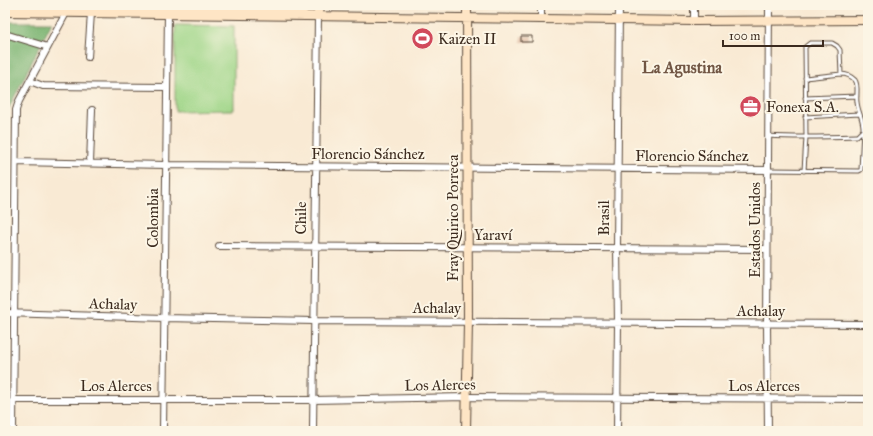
<svg xmlns="http://www.w3.org/2000/svg" width="873" height="436" viewBox="0 0 873 436" font-family="'IM FELL Great Primer',serif">
<rect width="100%" height="100%" fill="#fcf5e5"/>
<filter id="ink" filterUnits="userSpaceOnUse"><feTurbulence type="fractalNoise" baseFrequency=".025" numOctaves="2"/><feDisplacementMap in="SourceGraphic" scale="8" xChannelSelector="R" yChannelSelector="G"/><feConvolveMatrix kernelMatrix="1 2 1 2 8 2 1 2 1" color-interpolation-filters="sRGB"/></filter>
<filter id="wash" filterUnits="userSpaceOnUse"><feTurbulence type="fractalNoise" baseFrequency=".012" numOctaves="4" result="noise"/><feDisplacementMap in="SourceGraphic" scale="16" xChannelSelector="R" yChannelSelector="G"/><feGaussianBlur stdDeviation="0.9" result="paint"/><feColorMatrix in="noise" values="0 0 0 0 0 0 0 0 0 0 0 0 0 0 0 0 0 1.4 0 .05"/><feComposite in="paint" operator="in"/></filter>
<g filter="url(#wash)">
<rect width="100%" height="100%" fill="#f9ead4"/>
<path fill="#9ed587" stroke="#6c8052" d="M175,25L234,26V110L175,111Z"/>
<path fill="#7eb674" stroke="#5c7049" d="M5,22H52L8,110V146L5,150Z"/>
<g id="blocks">
<path fill="#d6a78b" d="M521,36H532V42H521Z"/>
</g>
</g>
<g filter="url(#ink)">
<use href="#blocks" fill-opacity="0" stroke="#584739" stroke-width="1"/>
<g fill="none" stroke-linecap="round" stroke-linejoin="round">
<defs>
<path id="service" d="M805,78L841,74
M805,98L857,96
M805,117L859,114
M768,136C798,138 827,137 857,136L863,130C864,120 858,113 857,102C856,96 859,85 855,80C851,76 846,74 841,74L840,50L837,46L832,43H810L805,47L806,137L804,171
M768,170L859,171L861,170L863,130"/>
<path id="minor" d="M541,5V18
M694,5V21
M5,34L48,47
M88,57L91,13
M30,81L43,86L167,87
M16,162L166,165L768,170
M90,163L92,110
M219,246L767,249
M5,313L165,318L314,321L868,324
M13,400H313L466,397L868,399
M13,431L16,110L19,101L66,13
M163,431L168,11
M313,431L318,16
M617,431L618,323L617,248L619,5
M768,431L767,325L769,5"/>
<path id="secondary" d="M5,6L294,10L305,8L308,5
M5,12L694,21L868,20
M318,16V5
M466,431L468,322L467,5"/>
</defs>
<use href="#service" stroke="#584739" stroke-width="5"/>
<use href="#minor" stroke="#584739" stroke-width="8"/>
<use href="#secondary" stroke="#584739" stroke-width="10"/>
<use href="#service" stroke="#fff" stroke-width="3"/>
<use href="#minor" stroke="#fff" stroke-width="6"/>
<use href="#secondary" stroke="#fee5c5" stroke-width="8"/>
</g>
</g>
<defs>
<symbol id="stadium-disc" viewBox="-11 -11 22 22"><circle r="9.5" fill="#d1495b" stroke="#fcf5e5"/><path d="M0-5a6.5 5 0 1 0 0 10a6.5 5 0 1 0 0-10ZM-3.5-1.8h7v3.6h-7Z" fill="#fff"/></symbol>
<symbol id="office-disc" viewBox="-11 -11 22 22"><circle r="9.5" fill="#d1495b" stroke="#fcf5e5"/><path d="M-6-3h4V-5.5h4V-3h4V5H-6ZM-1-4.5V-3h2v-1.5ZM-6 0V1H6V0Z" fill="#fff"/></symbol>
</defs>
<g fill-rule="evenodd">
<use href="#stadium-disc" x="410" y="26" width="25" height="25"/>
<use href="#office-disc" x="738" y="94" width="25" height="25"/>
</g>
<g text-anchor="middle" stroke-width="4" stroke-linejoin="round" paint-order="stroke">
<g font-size="15" fill="#3b2a1e" stroke="#fcf5e5" text-anchor="start">
<text x="438" y="44">Kaizen II</text>
<text x="766" y="112">Fonexa S.A.</text>
</g>
<g font-size="15" fill="#3b2a1e" stroke="#fcf5e5">
<text x="368" y="159">Florencio Sánchez</text>
<text x="692" y="161">Florencio Sánchez</text>
<text transform="translate(153 218) rotate(-90)" y="5">Colombia</text>
<text transform="translate(301 218) rotate(-90)" y="5">Chile</text>
<text transform="translate(453 218) rotate(-90)" y="5">Fray Quirico Porreca</text>
<text transform="translate(604 218) rotate(-90)" y="5">Brasil</text>
<text transform="translate(755 230) rotate(-90)" y="5">Estados Unidos</text>
<text x="493" y="240">Yaraví</text>
<text transform="translate(113 304) rotate(2)" y="5">Achalay</text>
<text x="437" y="313">Achalay</text>
<text x="761" y="316">Achalay</text>
<text transform="translate(440 385) rotate(-1)" y="5">Los Alerces</text>
<text x="116" y="391">Los Alerces</text>
<text x="764" y="391">Los Alerces</text>
</g>
<g font-size="16" font-weight="bold" fill="#715644" stroke="#fcf5e5">
<text x="682" y="73">La Agustina</text>
</g>
</g>
<rect width="873" height="436" fill="none" stroke="#fcf5e5" stroke-width="20"/>
<path d="M723 40v6h100v-6" fill="none" stroke="#3b2a1e" stroke-width="2"/>
<text x="729" y="40" font-size="12" fill="#3b2a1e" stroke="#fcf5e5" stroke-width="3" paint-order="stroke">100 m</text>
</svg>
